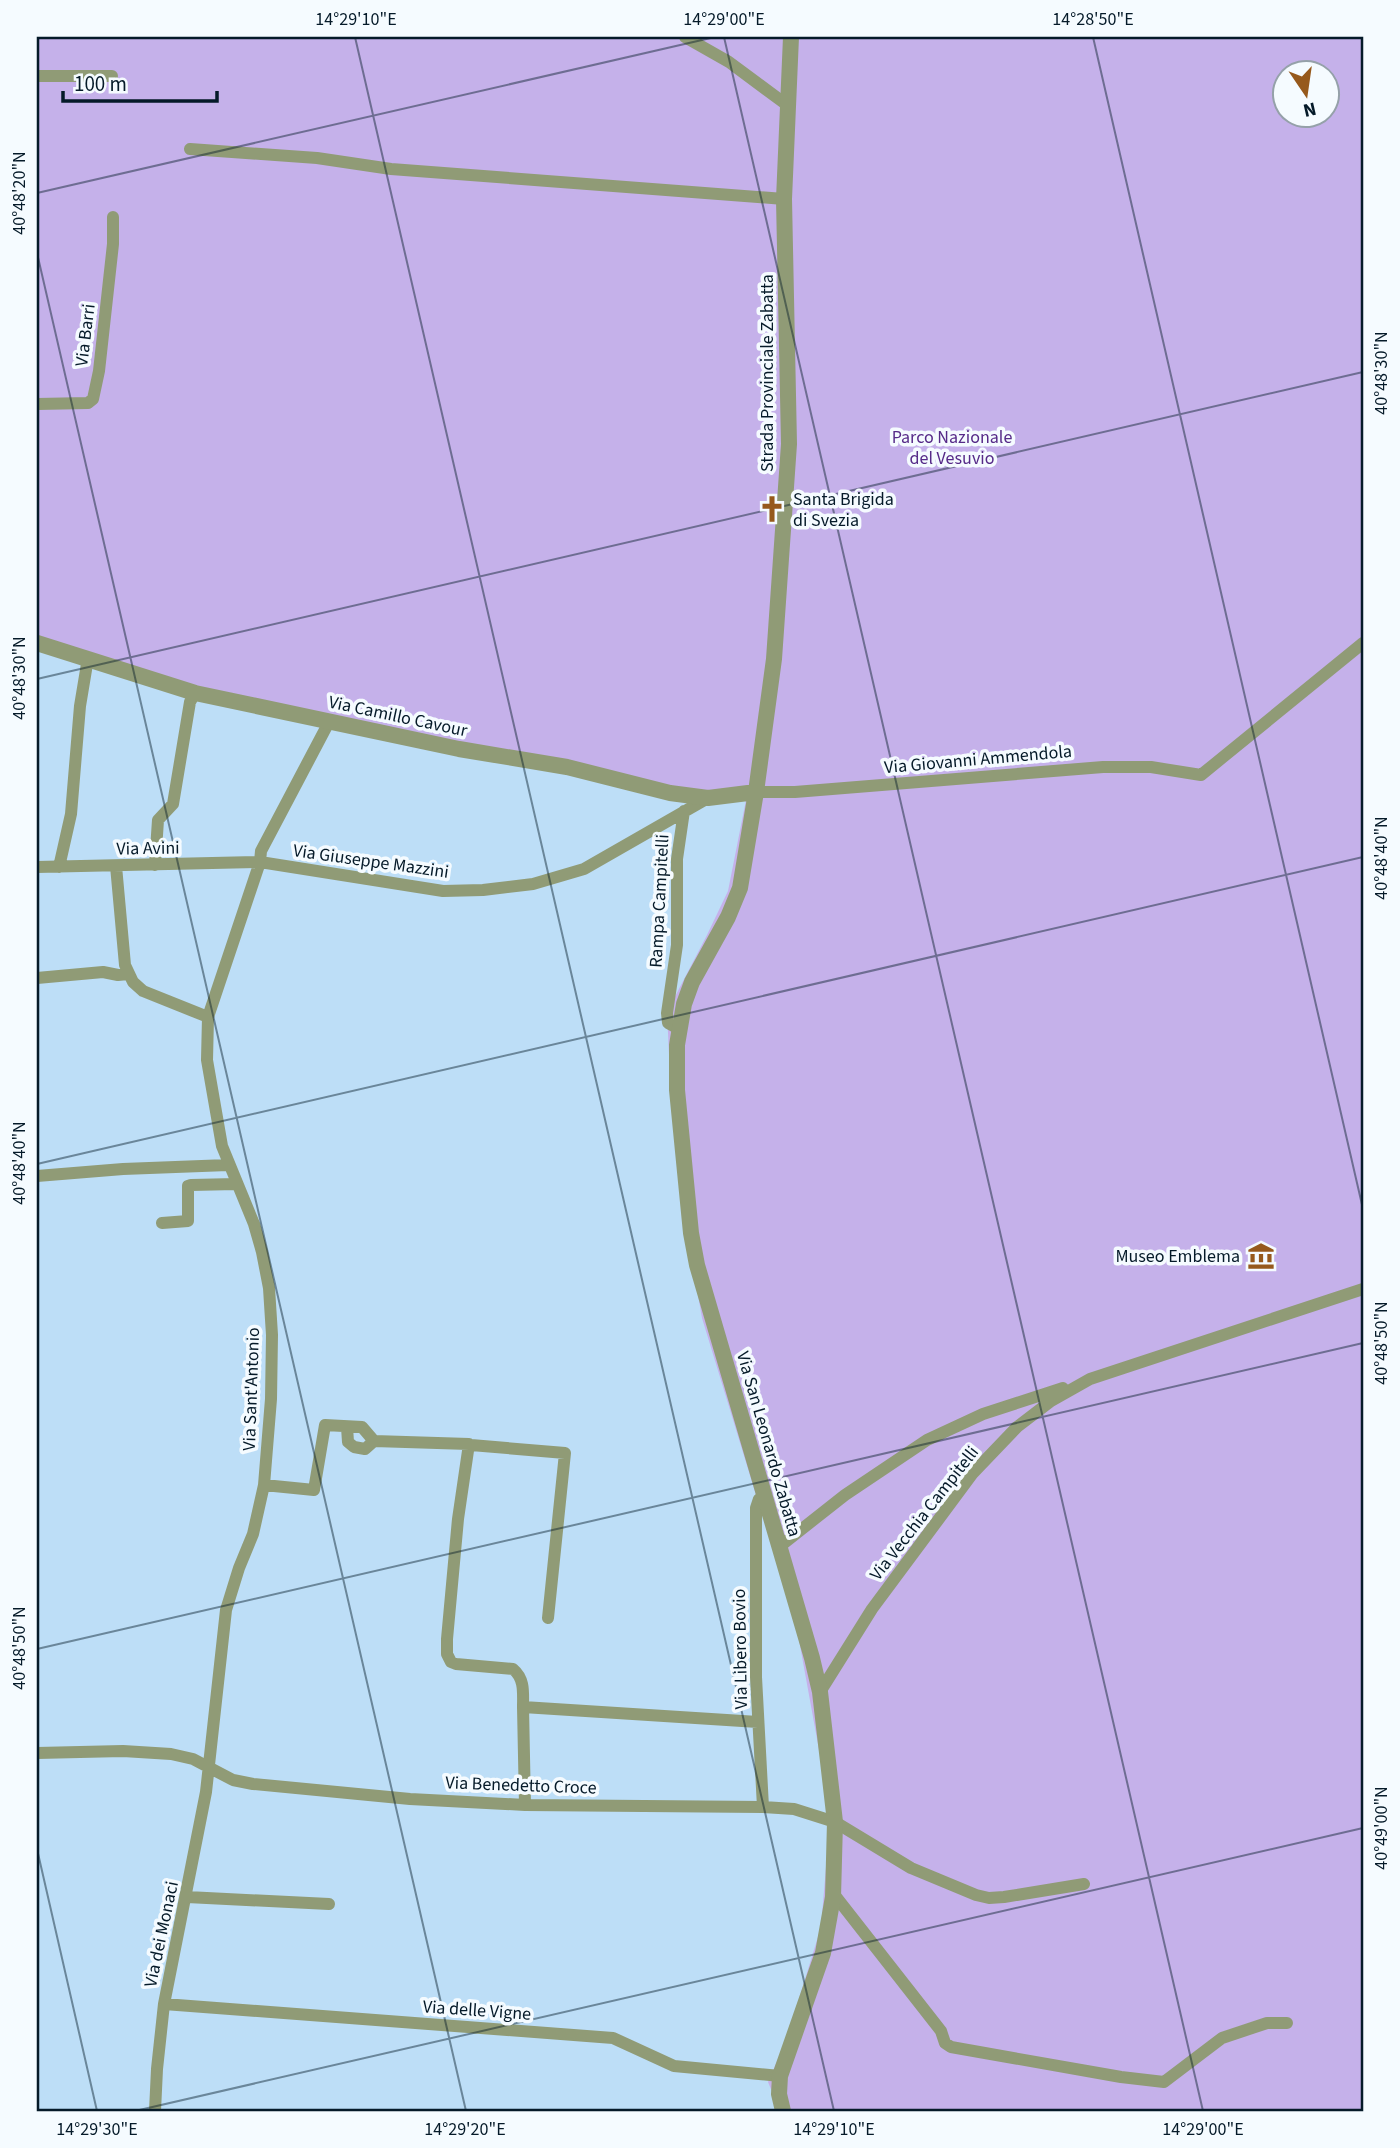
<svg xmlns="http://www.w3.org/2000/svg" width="1400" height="2148" viewBox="0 0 1400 2148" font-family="'Source Sans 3',sans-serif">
<rect width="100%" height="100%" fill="#bddef7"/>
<path fill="#c5b1ea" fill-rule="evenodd" d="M37,37H1363V2111H780L768,2082L787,2038L821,1927L829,1831L823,1772L793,1607L759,1505L702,1318L682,1203L671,1097L667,1012L707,935L728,891L746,800L678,798L37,650ZM1284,74H1326V116H1284Z"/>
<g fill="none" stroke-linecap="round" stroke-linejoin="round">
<path stroke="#909b76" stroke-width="12" d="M685,37L729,62L787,105
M37,76H112
M190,149L317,158L391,169L784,199
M37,404L88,403L93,399L99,371L113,244V217
M756,792H795L1103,767H1151L1201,775L1363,643
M155,865L158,820L173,804L190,702L195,693
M116,866L125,965L133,982L143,991L208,1017
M37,867L260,862L443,891L483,890L533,884L584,869L708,798
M59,867L71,814L80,706L88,658
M37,978L103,972L118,975L128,974
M679,1029L668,1023L667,1013L677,945V859L684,811
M37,1176L123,1169L228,1165
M162,1223L188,1221V1186L191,1185L236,1184
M347,1427L348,1442L354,1447L365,1449L374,1441L469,1444L458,1519L447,1639V1654L451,1662L456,1664L513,1669C525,1679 523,1693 523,1707L758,1722
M471,1445L565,1453L548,1618
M264,1485L314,1490L325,1425L362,1427L374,1441
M779,1547L845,1495L927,1440L983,1414L1063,1388
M820,1692L872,1609L973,1473L1017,1427L1051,1401L1090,1379L1363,1289
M523,1707L525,1805
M37,1753L123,1751L171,1754L193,1759L233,1780L253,1784L410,1799L525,1805L763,1807L794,1809L835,1822L911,1868L976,1895L989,1898L1004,1897L1084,1884
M763,1807L756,1677V1508L759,1499L765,1496
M833,1893L941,2031L945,2043L951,2047L1121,2077L1164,2082L1222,2038L1267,2023H1287
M187,1897L329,1904
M164,2004L613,2038L674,2066L780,2076
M155,2111L157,2069L164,2004L206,1792L226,1610L239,1568L253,1534L264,1485L271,1399L272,1335L269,1288L262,1252L254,1224L222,1146L207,1060L208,1017L260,862L261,851L329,722"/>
<path stroke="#909b76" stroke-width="16" d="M37,643L195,693L459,749L567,767L670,793L708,798L756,792
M783,2111L779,2094L780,2076L823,1953L833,1897L835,1822L820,1692L812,1658L697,1265L691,1233L677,1090V1045L684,1004L692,982L728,917L740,888L756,792L774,659L789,444L784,199L791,37"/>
</g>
<path fill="none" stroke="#051a29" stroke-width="2" stroke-opacity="0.45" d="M355,37L834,2111M724,37L1203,2111M1093,37L1363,1209M37,193L715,37M37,253L466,2111M37,679L1363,372M37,1164L1363,857M37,1649L1363,1343M37,1849L97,2111M135,2111L1363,1828"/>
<defs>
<symbol id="church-bare" viewBox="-9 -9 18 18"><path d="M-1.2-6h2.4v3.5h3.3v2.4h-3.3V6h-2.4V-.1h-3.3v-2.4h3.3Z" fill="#96591c" stroke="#f5fbff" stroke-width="2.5" paint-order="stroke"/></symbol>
<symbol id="museum-bare" viewBox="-9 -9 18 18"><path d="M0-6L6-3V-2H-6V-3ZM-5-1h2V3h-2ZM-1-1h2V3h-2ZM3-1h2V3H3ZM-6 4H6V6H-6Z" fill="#96591c" stroke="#f5fbff" stroke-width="2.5" paint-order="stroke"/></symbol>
</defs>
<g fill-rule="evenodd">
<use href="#church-bare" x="753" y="490" width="38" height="38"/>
<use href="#museum-bare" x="1242" y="1237" width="38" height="38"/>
</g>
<g text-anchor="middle" stroke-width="7" stroke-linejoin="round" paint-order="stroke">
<g font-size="18" fill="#051a29" stroke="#f5fbff">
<text transform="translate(85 335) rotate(-83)" y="6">Via Barri</text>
<text transform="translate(767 373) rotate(-90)" y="6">Strada Provinciale Zabatta</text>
<text transform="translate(398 716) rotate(12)" y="6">Via Camillo Cavour</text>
<text transform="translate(978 759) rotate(-5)" y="6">Via Giovanni Ammendola</text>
<text transform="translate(148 848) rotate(-1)" y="6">Via Avini</text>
<text transform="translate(371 861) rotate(8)" y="6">Via Giuseppe Mazzini</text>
<text transform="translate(659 901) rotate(-87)" y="6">Rampa Campitelli</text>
<text transform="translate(251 1389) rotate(-88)" y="6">Via Sant'Antonio</text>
<text transform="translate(769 1444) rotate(74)" y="6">Via San Leonardo Zabatta</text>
<text transform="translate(924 1513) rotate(-52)" y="6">Via Vecchia Campitelli</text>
<text transform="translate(740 1649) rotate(-91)" y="6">Via Libero Bovio</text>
<text transform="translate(521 1785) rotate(2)" y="6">Via Benedetto Croce</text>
<text transform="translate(161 1934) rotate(-78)" y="6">Via dei Monaci</text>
<text transform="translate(477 2010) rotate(4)" y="6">Via delle Vigne</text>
</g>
<g font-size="18" fill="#562a88" stroke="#f5fbff">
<text x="952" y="443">Parco Nazionale<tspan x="952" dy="21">del Vesuvio</tspan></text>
</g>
<g font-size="18" fill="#051a29" stroke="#f5fbff" text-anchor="start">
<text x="793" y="505">Santa Brigida<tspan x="793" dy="21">di Svezia</tspan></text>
<text x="1240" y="1262" text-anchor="end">Museo Emblema</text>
</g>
</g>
<rect width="1400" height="2148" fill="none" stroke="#f5fbff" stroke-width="77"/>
<g transform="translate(1306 94) rotate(167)"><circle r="33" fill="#f5fbff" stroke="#95a1a9" stroke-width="2"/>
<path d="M0-5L12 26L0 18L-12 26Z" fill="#96591c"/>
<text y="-10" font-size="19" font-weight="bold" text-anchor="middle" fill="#051a29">N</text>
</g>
<path d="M63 91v10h154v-10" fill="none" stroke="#051a29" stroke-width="3.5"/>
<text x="74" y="91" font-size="21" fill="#051a29" stroke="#f5fbff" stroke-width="5" paint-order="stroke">100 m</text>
<rect x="38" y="38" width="1324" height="2072" fill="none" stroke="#051a29" stroke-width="2.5"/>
<g font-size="18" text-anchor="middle" fill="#051a29">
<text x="356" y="25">14°29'10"E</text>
<text x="724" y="25">14°29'00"E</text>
<text x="1093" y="25">14°28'50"E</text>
<text transform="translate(19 193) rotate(-90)" y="6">40°48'20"N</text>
<text transform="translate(1381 373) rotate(-90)" y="6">40°48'30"N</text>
<text transform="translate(19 678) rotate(-90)" y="6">40°48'30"N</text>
<text transform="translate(1381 858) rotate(-90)" y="6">40°48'40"N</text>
<text transform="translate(19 1163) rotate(-90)" y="6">40°48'40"N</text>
<text transform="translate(1381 1343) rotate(-90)" y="6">40°48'50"N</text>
<text transform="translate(19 1648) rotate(-90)" y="6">40°48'50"N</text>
<text transform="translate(1381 1828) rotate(-90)" y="6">40°49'00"N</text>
<text x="97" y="2135">14°29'30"E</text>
<text x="465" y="2135">14°29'20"E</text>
<text x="834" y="2135">14°29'10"E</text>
<text x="1203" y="2135">14°29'00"E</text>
</g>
</svg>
